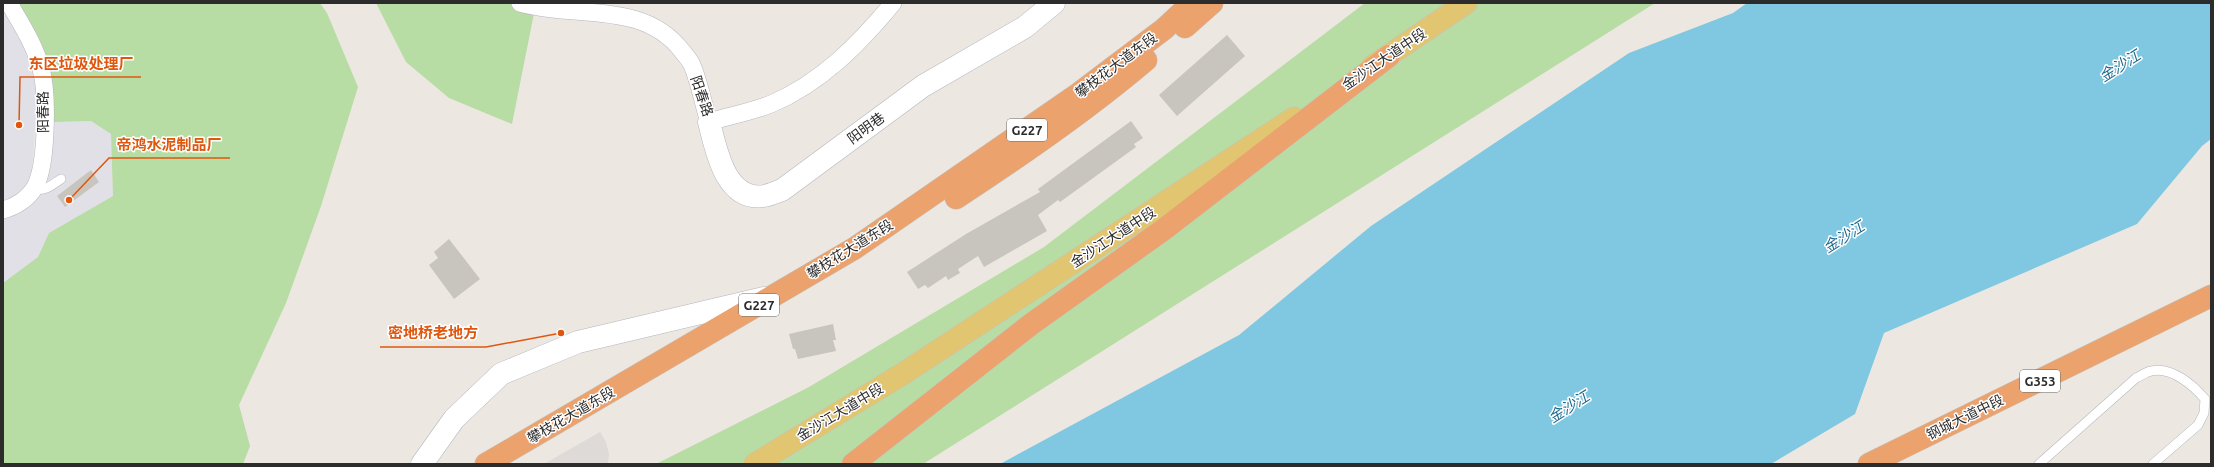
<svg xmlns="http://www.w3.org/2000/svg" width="2214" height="467" viewBox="0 0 2214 467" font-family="Ubuntu,'Noto Sans SC',sans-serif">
<rect width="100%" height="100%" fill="#ece7e0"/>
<path fill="#e1e0e6" d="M3,9L26,50L34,72L37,98L32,170L27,184L18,194L3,203Z
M91,121L111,134L113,196L50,233L38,257L3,283V218L31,205L46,176L52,122Z"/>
<path fill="#b7dca4" d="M9,3H320L327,13L358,87L321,206L286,303L239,405L250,446L243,464H3V283L38,257L49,233L113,196L111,134L91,121L52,122Z
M376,3H536L512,124L449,98L406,62Z
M1365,3H1655L923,464H656L809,387L1044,247Z"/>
<path fill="#dddad7" d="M600,432L606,442L609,454L608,464H544Z"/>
<path fill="#80c8e1" d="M1747,3H2211V139L2202,146L2137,224L1884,333L1855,414L1771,464H1000L1239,335L1371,226L1629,53L1733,13Z"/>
<path fill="#c8c5be" d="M1227,35L1245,56L1177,116L1159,95Z
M1131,121L1143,138L1134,144L1136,147L1060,202L1058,200L1038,215L1047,231L984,267L978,256L958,269L960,273L948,280L946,276L928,288L925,285L918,289L907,272L966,234L1040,192L1038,189Z
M91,170L99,182L65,207L57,196Z
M449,239L480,279L454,299L429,265L438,258L434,252Z
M833,324L836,340H833L836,351L798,359L795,349H793L789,334Z"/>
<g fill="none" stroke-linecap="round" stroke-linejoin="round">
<defs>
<path id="lane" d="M34,188C44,193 53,184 61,179
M2039,464L2136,378C2141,376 2146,372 2151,371C2171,366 2193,385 2205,399L2204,413L2198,425L2153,464"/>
<path id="street" d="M520,3C575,19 643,0 682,51C685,55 689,59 691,63C699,79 703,104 709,122C729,116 751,112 771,104C821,83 859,44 893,3
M3,210C15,207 28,199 35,187C47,165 48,94 41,69C35,45 21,24 9,3"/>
<path id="secondary" d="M709,122C716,149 725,202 764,196C770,195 776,192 782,190L923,86L1025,27L1054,3
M422,464L454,419L501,374L578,342L764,298"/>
<path id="primary" d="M1373,66L1466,3
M755,464L904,373L1294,118"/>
<path id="highway" d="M1185,27L1212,3
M956,198C1022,155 1086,111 1146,60
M486,464L855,248L1078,94L1164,29L1192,3
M853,464L1030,325L1163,230L1389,56
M1869,464L2211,296"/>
</defs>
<use href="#lane" stroke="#b4b6be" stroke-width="10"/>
<use href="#street" stroke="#b4b6be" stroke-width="18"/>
<use href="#secondary" stroke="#b4b6be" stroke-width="23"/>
<use href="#primary" stroke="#c4c4c4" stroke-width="23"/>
<use href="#highway" stroke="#c4c4c4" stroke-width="23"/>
<use href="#lane" stroke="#fff" stroke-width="9"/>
<use href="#street" stroke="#fff" stroke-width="17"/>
<use href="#secondary" stroke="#fff" stroke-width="22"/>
<use href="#primary" stroke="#e1c571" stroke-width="22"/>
<use href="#highway" stroke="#eca26c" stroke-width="22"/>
</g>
<g text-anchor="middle" stroke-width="3" stroke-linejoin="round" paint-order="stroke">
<g fill="#fff" stroke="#6b6b6b" stroke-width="1">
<rect x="1007" y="119" width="40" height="22" rx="3"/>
<rect x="739" y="294" width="40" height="22" rx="3"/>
<rect x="2020" y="370" width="40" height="22" rx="3"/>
</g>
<g font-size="13" font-weight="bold" fill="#2c2c2c">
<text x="1027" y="135">G227</text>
<text x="759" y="310">G227</text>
<text x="2040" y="386">G353</text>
</g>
<g font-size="14" fill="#2c2c2c" stroke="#fff">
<text transform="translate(1384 59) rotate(-34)" y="5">金沙江大道中段</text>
<text transform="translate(1116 65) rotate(-37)" y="5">攀枝花大道东段</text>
<text transform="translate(702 96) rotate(71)" y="5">阳春路</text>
<text transform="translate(43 112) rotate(-91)" y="5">阳春路</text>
<text transform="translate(866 128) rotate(-36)" y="5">阳明巷</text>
<text transform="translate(1113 237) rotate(-33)" y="5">金沙江大道中段</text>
<text transform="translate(850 249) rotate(-32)" y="5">攀枝花大道东段</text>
<text transform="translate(840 412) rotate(-31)" y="5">金沙江大道中段</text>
<text transform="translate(571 415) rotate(-30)" y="5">攀枝花大道东段</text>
<text transform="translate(1965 417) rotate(-26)" y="5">钢城大道中段</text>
</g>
<g font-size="15" font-style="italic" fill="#1e698e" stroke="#fff">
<text transform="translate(2120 66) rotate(-32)" y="5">金沙江</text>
<text transform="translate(1844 237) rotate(-32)" y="5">金沙江</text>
<text transform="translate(1569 407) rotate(-32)" y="5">金沙江</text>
</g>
</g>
<path fill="none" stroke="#df570e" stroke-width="1.5" d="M19 125L20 77H141M69 200L109 158H230M561 333L486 347H380"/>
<g fill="#df570e" stroke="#fff" stroke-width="1.5">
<circle cx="19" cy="125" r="4"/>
<circle cx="69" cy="200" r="4"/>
<circle cx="561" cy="333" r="4"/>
</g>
<g font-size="15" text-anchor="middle" font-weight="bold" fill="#df570e" stroke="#fff" stroke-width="3" stroke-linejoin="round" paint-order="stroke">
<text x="81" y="69">东区垃圾处理厂</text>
<text x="169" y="150">帝鸿水泥制品厂</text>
<text x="433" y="338">密地桥老地方</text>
</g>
<rect width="2214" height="467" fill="none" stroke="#2c2c2c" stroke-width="8"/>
</svg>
